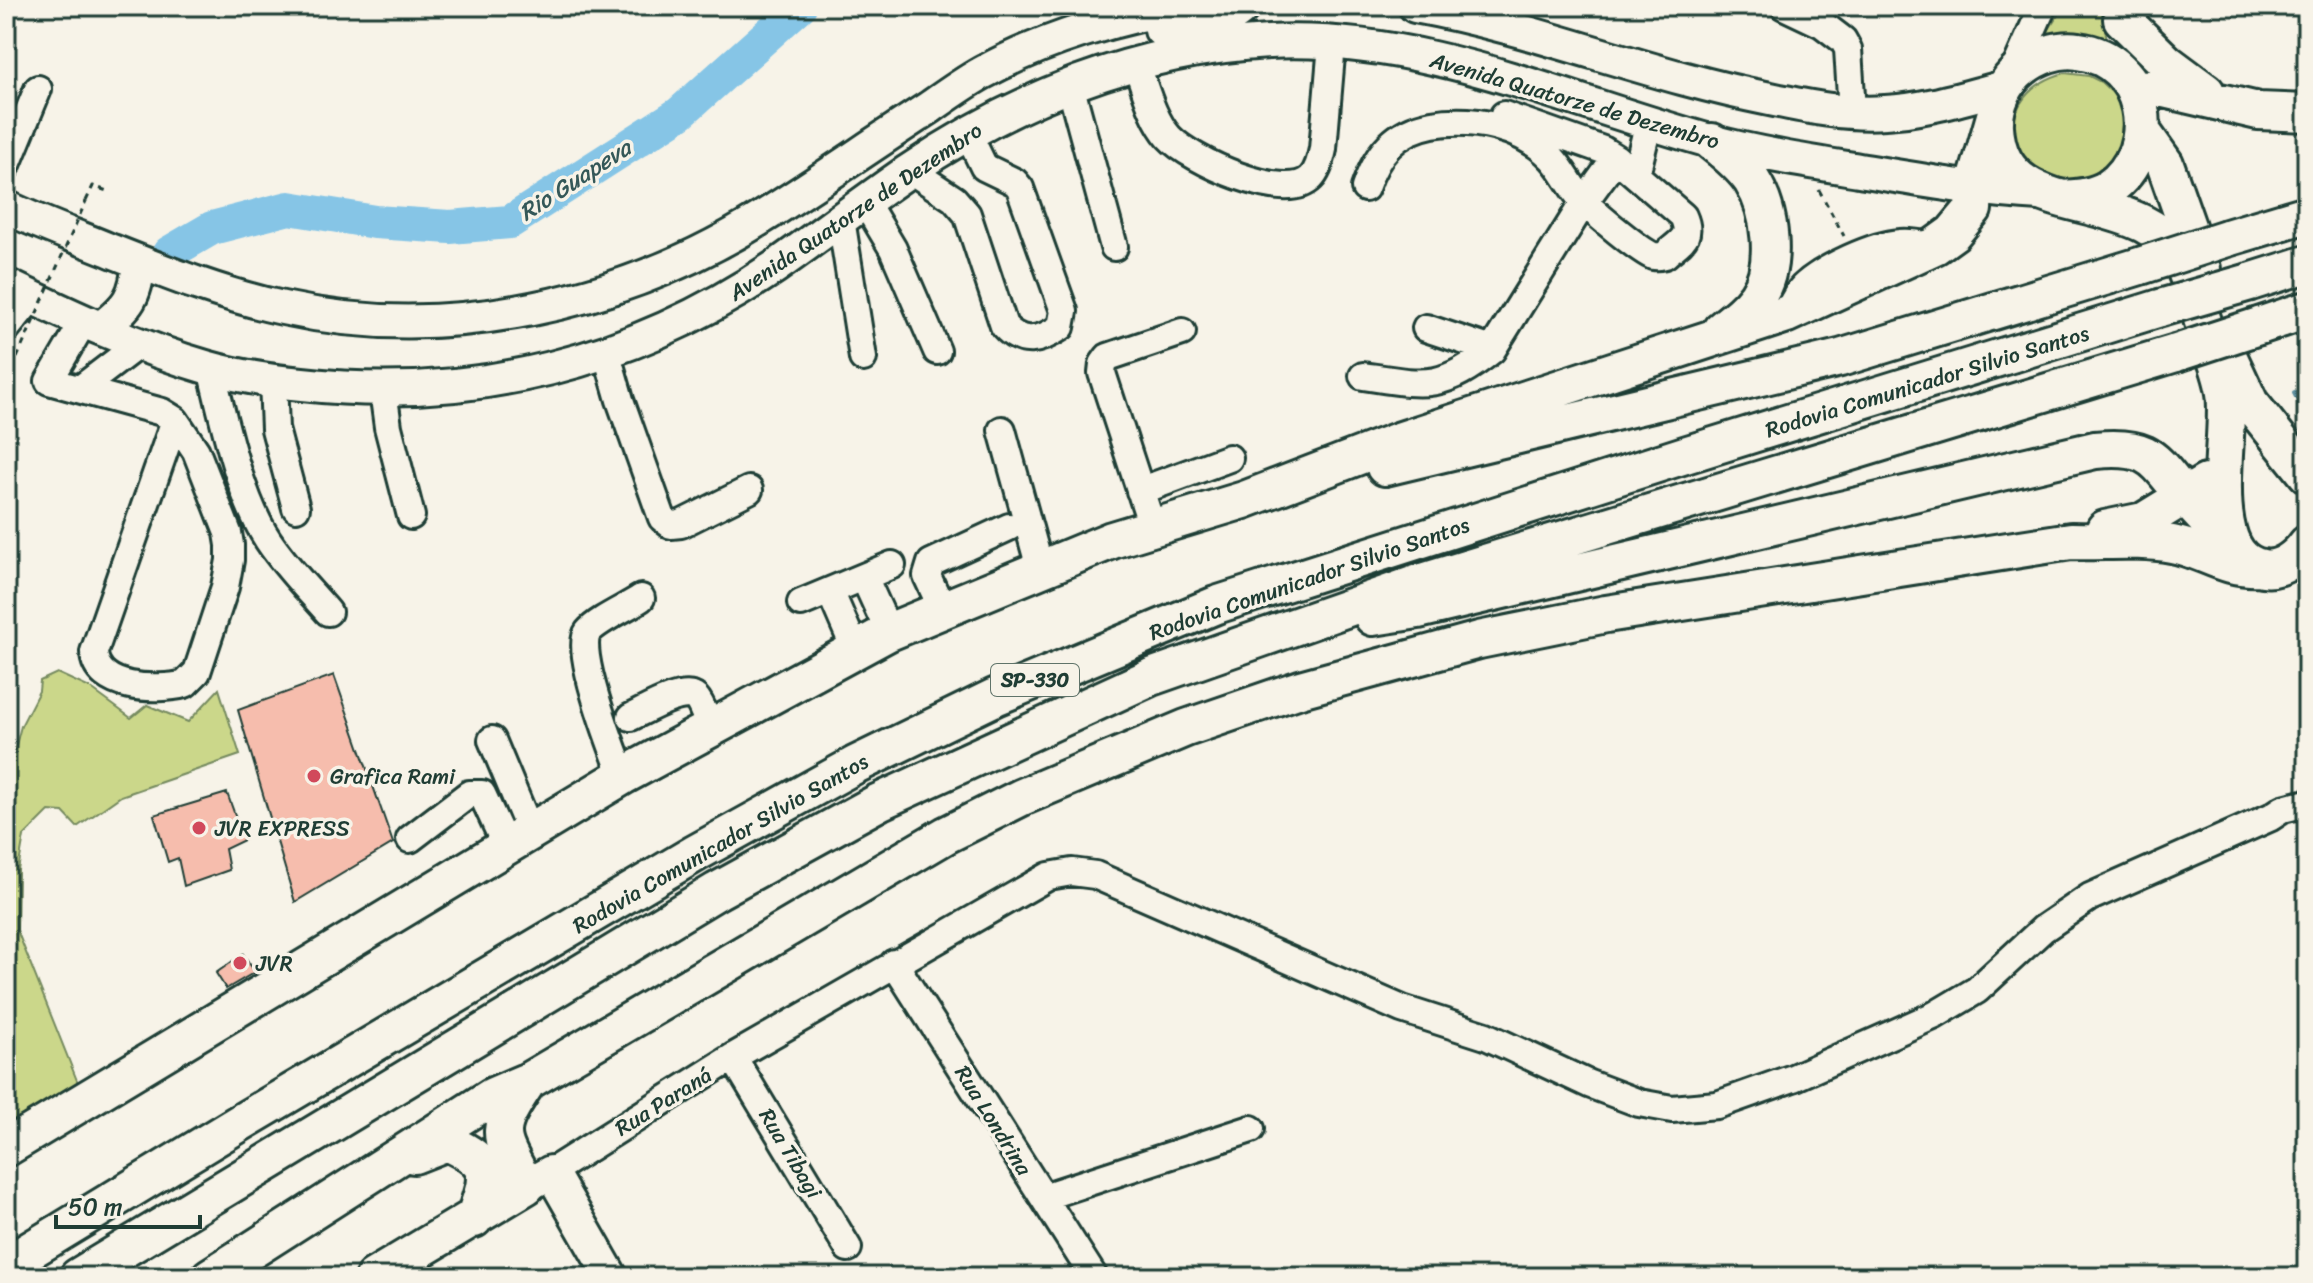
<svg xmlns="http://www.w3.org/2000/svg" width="2313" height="1283" viewBox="0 0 2313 1283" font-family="Sriracha,sans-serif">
<rect width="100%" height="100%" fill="#f7f3e8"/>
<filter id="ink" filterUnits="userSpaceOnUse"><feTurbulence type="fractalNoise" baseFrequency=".0125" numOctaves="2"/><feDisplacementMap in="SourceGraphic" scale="16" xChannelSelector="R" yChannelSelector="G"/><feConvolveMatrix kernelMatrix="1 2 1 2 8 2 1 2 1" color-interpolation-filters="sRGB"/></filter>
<g filter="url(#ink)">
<path fill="#cbd78a" stroke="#758a5f" stroke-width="2" d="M2064,6H2101L2107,40H2042Z
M2065,73L2089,76L2101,82L2120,100L2129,124L2112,172L2063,189C2052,181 2029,169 2021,160C2018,156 2017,147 2016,142C2006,107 2033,81 2065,73Z
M57,673L90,688L131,718L147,705L188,722L219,689L240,755L121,796L77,827L63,812L49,811L24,836L18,870L17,930L78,1083L6,1132V783L21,726L39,691L40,681Z"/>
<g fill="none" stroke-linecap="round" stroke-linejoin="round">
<path stroke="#5d8f9f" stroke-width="6" d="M2295,393L2307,415"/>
<path stroke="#86c5e6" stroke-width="34" d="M169,253L212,228L289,208L375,222L450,227L510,222L680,113L800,6"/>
</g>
<path fill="#f6bdad" stroke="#1f3d34" stroke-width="2" d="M334,675L393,843L295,902L238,710Z
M227,793L244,840L225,849L229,870L184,886L178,858L168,862L154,815Z
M243,954L255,972L226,989L216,973Z"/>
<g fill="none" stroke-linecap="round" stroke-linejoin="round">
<defs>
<path id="minor" d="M1784,6L1822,24L1843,40L1848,49L1851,96L1848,111
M1136,63C1145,87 1152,118 1169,137C1190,160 1285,204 1311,178C1318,171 1321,159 1323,149L1332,44
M2012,76L2043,6
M1070,85L1114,247
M6,167L38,89
M910,170L954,199L967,214L1004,326C1022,346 1040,341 1061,327L1064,311L1020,188L1015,182L984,167L968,134
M1636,175L1649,121
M1365,188C1377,153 1395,131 1432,124C1474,117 1522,127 1552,158C1565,172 1572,190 1585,203C1596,214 1640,251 1653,256C1659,257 1660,256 1665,255C1680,241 1693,238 1683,216L1616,158L1603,150L1504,115
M865,202L893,249L937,351
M841,219L863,358
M1787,314C1792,304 1796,294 1803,287C1823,268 1873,245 1900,243C1910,242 1921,244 1931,246
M84,321L49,381L162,412L175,420L196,451L228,533L230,545V560L225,587L197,672L185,684C157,691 95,690 94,652L175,420
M1426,328L1492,350L1584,202L1616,158
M6,329L32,297
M606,351L620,400L662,518L671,525L681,524L749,490
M211,368C223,418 240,498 268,540C285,566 307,588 328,612
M1363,376C1424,385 1441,391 1492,350
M273,381L275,429L296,508
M80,389L139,344
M383,390L388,427L411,516
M1002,430L1040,568
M1140,491L1229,458
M1152,526L1102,373L1103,364L1108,357L1182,332
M864,577L889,632
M830,591L855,649
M801,603L892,565
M942,608L927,576L931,563L1009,527
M631,717C644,711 684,687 696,698C702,704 706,719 710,727
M492,740L530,831
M623,776C614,752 574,650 588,632C598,620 628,607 641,598
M410,839L469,794H482L506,846
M894,963L1094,1277
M733,1057L848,1248
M551,1172L733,1057L1049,876L1072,872L1095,875L1402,1009L1486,1036L1589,1084L1639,1103L1672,1109L1717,1105L1793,1078L1935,1015L1977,990L2043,929L2090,897L2271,817L2283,809L2307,803
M1043,1197L1251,1129"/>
<path id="major" d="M1415,6C1536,28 1650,76 1770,99C1808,107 1847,115 1885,112C1926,110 1966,97 2005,87
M1161,30C1186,26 1227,27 1244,6
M6,207C39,223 73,235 107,249C165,272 222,295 283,308C446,344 623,305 763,217C819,182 873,144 929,108C946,96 964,83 982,73C1044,39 1120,16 1189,6
M6,285C71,316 137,347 206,367C237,376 270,381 302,384C472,403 633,363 775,267C819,236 862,203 907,172C1015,98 1138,49 1269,42C1424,34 1564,101 1710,141C1759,154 1810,162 1859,170C1920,180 1980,191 2041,194
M101,328C128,307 136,297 139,262
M526,1186L551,1172L611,1277"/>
<path id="highway" d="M2122,19L2167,63L2206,92
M2133,88L2164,89L2258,111L2307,113
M2143,133L2165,164L2202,269
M1712,142C1726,153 1742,166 1752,181C1771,211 1778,266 1757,296C1747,310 1735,319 1721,330
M2062,199C2079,198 2095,197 2109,188C2164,149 2147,59 2078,51C2058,48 2037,56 2022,68C2005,81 1994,105 1995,126C2000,233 2147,178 2184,266C2193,288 2200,312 2207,335C2214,354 2222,373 2225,393C2232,436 2200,558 2263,568C2280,571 2297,558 2307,544
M2227,238L2307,214
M2250,282L2307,264
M2259,326L2307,310
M2230,360L2250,403L2307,474
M1385,467L1840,358L2140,266
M2105,529L2144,521L2206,483
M1373,617L1418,610L2095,450C2153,444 2154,461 2188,500C2202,516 2217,531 2231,546
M6,1148L623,776L889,632L1112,540L1244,500L1398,441L1787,314L1935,246L1953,233L1973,209L1974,189L1995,116
M414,1155L447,1142C494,1164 490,1174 474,1219
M6,1265L243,1121L696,853L855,765L995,697L1216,605L1688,454L2160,308
M78,1277L717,891L879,802L1151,677L1413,585L2176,353
M210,1277L493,1096L528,1081L946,835L1022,797L1186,728L1300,689L1479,640L1606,614L2071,541C2105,542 2138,538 2172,544C2202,549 2225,569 2257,567
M374,1277L526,1186C497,1133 493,1133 528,1081"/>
</defs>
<use href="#minor" stroke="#1f3d34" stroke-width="32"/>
<use href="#major" stroke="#1f3d34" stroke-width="38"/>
<use href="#highway" stroke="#1f3d34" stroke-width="42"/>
<path stroke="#1f3d34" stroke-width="3" stroke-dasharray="6 6" stroke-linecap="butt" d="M1819,190L1844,236
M86,201L93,186L107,191"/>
<use href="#minor" stroke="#f7f3e8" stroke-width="26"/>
<use href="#major" stroke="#f7f3e8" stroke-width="32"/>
<use href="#highway" stroke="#f7f3e8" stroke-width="36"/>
<defs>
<path id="highway-bridge" d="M2140,266L2227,238
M2160,308L2250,282
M2176,353L2259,326"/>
</defs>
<use href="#highway-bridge" stroke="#1f3d34" stroke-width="42" stroke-linecap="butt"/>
<path stroke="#1f3d34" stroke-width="3" stroke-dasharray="6 6" stroke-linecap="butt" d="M17,358L86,201"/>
<use href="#highway-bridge" stroke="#f7f3e8" stroke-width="36"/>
</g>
</g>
<g fill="#d1495b" stroke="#f7f3e8" stroke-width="3">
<circle cx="314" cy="776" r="8"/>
<circle cx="199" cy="828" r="8"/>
<circle cx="240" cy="963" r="8"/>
</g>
<g text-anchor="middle" stroke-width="7" stroke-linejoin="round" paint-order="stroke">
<rect fill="#f7f3e8" stroke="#60746a" stroke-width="2" x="991" y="664" width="88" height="32" rx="6"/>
<g font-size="20" font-weight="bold" fill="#1f3d34">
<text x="1035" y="687">SP-330</text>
</g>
<g font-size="22" fill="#1f3d34" stroke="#f7f3e8">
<text transform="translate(1575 100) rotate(16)" y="8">Avenida Quatorze de Dezembro</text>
<text transform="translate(855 211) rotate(-34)" y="8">Avenida Quatorze de Dezembro</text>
<text transform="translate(1927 381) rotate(-17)" y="8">Rodovia Comunicador Silvio Santos</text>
<text transform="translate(1309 578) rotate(-19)" y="8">Rodovia Comunicador Silvio Santos</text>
<text transform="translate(720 843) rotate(-30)" y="8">Rodovia Comunicador Silvio Santos</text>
<text transform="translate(663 1101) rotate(-32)" y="8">Rua Paraná</text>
<text transform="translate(994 1120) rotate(58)" y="8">Rua Londrina</text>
<text transform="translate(791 1153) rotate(59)" y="8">Rua Tibagi</text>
</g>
<g font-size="22" fill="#1f3d34" stroke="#f7f3e8" text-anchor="start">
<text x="330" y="784">Grafica Rami</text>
<text x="215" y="836">JVR EXPRESS</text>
<text x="256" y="971">JVR</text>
</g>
<g font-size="24" font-style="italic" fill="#345858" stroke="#f7f3e8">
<text transform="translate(575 180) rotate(-33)" y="8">Rio Guapeva</text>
</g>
</g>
<rect width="2313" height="1283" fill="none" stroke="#f7f3e8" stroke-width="32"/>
<rect x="16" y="16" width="2281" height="1251" fill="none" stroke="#1f3d34" stroke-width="3" filter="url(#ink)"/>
<path d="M56 1215v12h144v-12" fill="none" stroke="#1f3d34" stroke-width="4"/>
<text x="68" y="1215" font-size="24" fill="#1f3d34" stroke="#f7f3e8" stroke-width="6" paint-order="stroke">50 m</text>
</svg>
